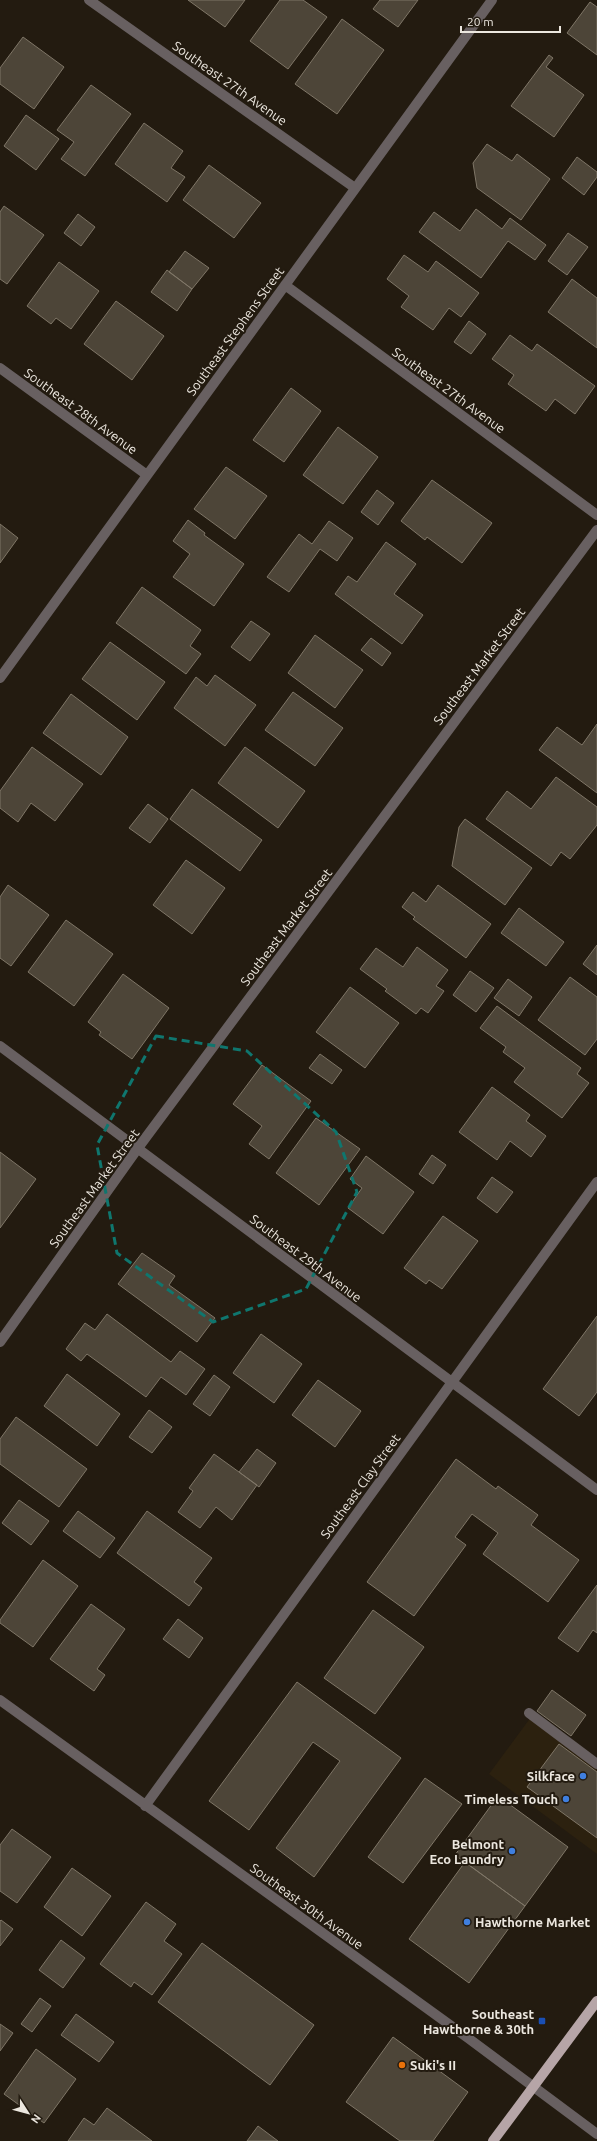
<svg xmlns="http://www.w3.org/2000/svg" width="597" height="2141" viewBox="0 0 597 2141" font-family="Ubuntu,sans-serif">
<rect width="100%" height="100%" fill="#231b10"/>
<path fill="#2c210f" d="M534,1713L597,1759V1854L489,1774Z"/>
<path fill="#4d4538" stroke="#7f7667" d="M188,0H245L225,27Z
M280,0H303L327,17L288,69L250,41Z
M380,0H418L398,27L373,9Z
M590,2L597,7V55L567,33Z
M342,19L384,50L337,114L295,84Z
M23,37L64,67L34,109L0,84V68Z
M549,55L553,58L546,67L584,95L554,137L511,106Z
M91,85L131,114L85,176L61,159L74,142L57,130Z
M26,115L59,139L36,170L4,146Z
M144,123L183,151L171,168L185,177L167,202L115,164Z
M487,144L512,161L517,154L550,179L521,220L477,188L473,163Z
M577,157L597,172V177L584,195L562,178Z
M209,165L261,203L234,238L183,200Z
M4,206L44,235L7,284L0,279V212Z
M476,209L502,229L510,218L546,245L535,260L508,241L481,278L419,232L434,212L460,231Z
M78,214L95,227L81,246L64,233Z
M568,233L588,247L567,275L548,261Z
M185,251L209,268L192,289L169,272Z
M404,255L428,272L436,261L479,293L461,317L449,308L433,330L401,307L409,296L387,279Z
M59,262L99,291L71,329L56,318L51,324L27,306Z
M167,270L192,289L177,311L151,292Z
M572,279L597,298V348L548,312Z
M116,301L164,336L132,380L84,344Z
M469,321L486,334L471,354L454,342Z
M510,335L532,351L537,344L595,386L575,414L555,399L546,411L508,384L514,375L492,359Z
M291,388L321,411L284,462L253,440Z
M338,427L378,457L343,504L303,475Z
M226,467L267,496L235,539L194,509Z
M432,480L492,523L462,563L427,537L425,540L401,521Z
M377,490L394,503L378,525L361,512Z
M188,520L205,533L204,535L244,564L214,606L173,577L190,554L173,541Z
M329,521L353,538L337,561L320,549L289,592L267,577L299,534L312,544Z
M0,524L18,538L0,563Z
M386,542L416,564L394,594L423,615L402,644L335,594L348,576L357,582Z
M142,587L201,630L190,646L201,654L186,674L116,623Z
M251,621L270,634L250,661L231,647Z
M315,635L363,670L335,708L288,673Z
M371,638L391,653L382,666L361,650Z
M110,642L165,682L137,720L82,679Z
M215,675L256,705L225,746L174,708L196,677L207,686Z
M293,692L343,728L315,766L265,730Z
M71,694L128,737L101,775L43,733Z
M597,724V793L539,750L557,727L582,745Z
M32,747L83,784L55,821L31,803L18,822L0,808V791Z
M245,747L305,791L278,828L218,783Z
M556,777L597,807V825L570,859L561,852L551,866L486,819L507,791L531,809Z
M192,789L262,840L240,871L170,819Z
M148,804L168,819L150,843L129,828Z
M465,819L532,868L505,905L452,866L459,827Z
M186,860L225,888L192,934L153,905Z
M8,885L49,915L11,966L0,958V897Z
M438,885L491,924L466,958L413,919L415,917L402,907L413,892L426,902Z
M519,908L564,942L546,966L501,933Z
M66,920L113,954L74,1006L28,972Z
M597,945V975L583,964Z
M417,947L448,970L436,986L444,991L428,1013L421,1008L416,1014L385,991L387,989L360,969L376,948L403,967Z
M470,971L494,988L476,1012L453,995Z
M123,974L169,1008L132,1059L99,1035L101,1032L88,1022Z
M570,977L597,997V1039L585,1055L538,1020Z
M508,979L532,997L519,1016L494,998Z
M350,987L399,1023L365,1068L316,1032Z
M497,1006L581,1068L577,1074L589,1083L562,1118L514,1082L525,1068L503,1052L506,1047L480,1028Z
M320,1054L342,1070L332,1084L309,1068Z
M262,1065L311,1101L269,1159L249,1144L262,1126L233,1104Z
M492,1087L530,1115L526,1121L546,1136L531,1157L510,1141L497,1160L459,1132Z
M316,1118L360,1149L319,1205L276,1173Z
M0,1152L36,1179L0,1228Z
M432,1155L446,1165L433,1184L419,1174Z
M366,1156L414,1192L383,1234L348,1208L362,1188L350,1179Z
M492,1177L513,1192L497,1213L477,1198Z
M443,1216L478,1241L442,1289L429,1280L426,1284L404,1268Z
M142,1253L175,1276L169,1285L215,1318L197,1342L118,1284Z
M107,1314L171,1362L180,1351L205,1369L186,1395L161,1377L146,1397L87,1354L81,1361L66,1349L85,1323L95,1330Z
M597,1316V1392L579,1416L543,1389Z
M261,1334L302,1364L274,1403L233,1373Z
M67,1374L120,1414L97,1446L44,1406Z
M214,1375L230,1387L210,1416L193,1404Z
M318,1380L361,1411L335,1447L292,1415Z
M149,1410L172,1427L152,1453L129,1437Z
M16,1417L87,1469L59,1507L0,1464V1439Z
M257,1449L276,1463L259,1487L239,1472Z
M214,1454L257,1485L232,1520L216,1507L200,1528L178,1512L193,1491L189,1488Z
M456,1459L496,1489L498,1486L538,1515L531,1525L579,1560L548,1602L483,1554L498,1533L472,1514L455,1537L466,1545L414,1616L367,1582Z
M19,1500L49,1521L31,1545L2,1523Z
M78,1511L115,1538L100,1558L63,1531Z
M147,1511L212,1558L194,1582L202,1588L189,1606L117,1553Z
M43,1560L78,1586L33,1647L0,1623V1620Z
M597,1585V1633L593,1630L578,1652L558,1638Z
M91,1604L125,1629L97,1669L105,1675L94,1691L50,1659Z
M373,1610L424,1647L375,1714L324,1678Z
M178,1619L203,1638L189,1658L163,1639Z
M297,1682L401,1758L314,1877L276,1848L340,1761L313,1742L249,1830L209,1801Z
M552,1690L586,1715L571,1736L537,1711Z
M559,1744L597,1772V1838L527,1787Z
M425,1778L462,1804L403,1883L368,1857Z
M498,1796L568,1847L525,1906L455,1855Z
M12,1829L51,1857L17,1903L0,1891V1845Z
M465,1862L525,1906L469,1983L409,1939Z
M72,1868L111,1896L82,1936L44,1907Z
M146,1902L176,1924L164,1941L182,1954L152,1995L134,1982L131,1987L100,1964Z
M1,1920L13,1929L0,1946V1921Z
M61,1940L85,1958L63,1988L39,1970Z
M202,1943L314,2025L270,2085L158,2002Z
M40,1998L51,2006L32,2032L21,2024Z
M76,2014L114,2042L99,2062L61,2035Z
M0,2024L13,2033L0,2051Z
M393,2037L468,2092L433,2141H400L346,2102Z
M36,2049L76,2079L44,2123L4,2094Z
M107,2108L152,2141H68L84,2118L94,2125Z
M258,2126L278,2141H247Z"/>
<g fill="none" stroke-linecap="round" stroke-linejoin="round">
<path stroke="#686061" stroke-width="10" d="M89,0L355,188
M285,285L597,515
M0,368L147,475
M0,678L492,0
M0,1046L597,1490
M0,1342L138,1148L597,530
M0,1700L468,2038L597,2134
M529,1713L597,1764
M145,1806L597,1182"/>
<path stroke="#b6a5a7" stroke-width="10" d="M493,2141L597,2001"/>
</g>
<path fill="none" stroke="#0f766e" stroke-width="3" stroke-dasharray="8 5" stroke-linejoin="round" d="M156,1036L247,1051L336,1132L357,1192L306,1289L213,1322L117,1253L97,1145Z"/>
<g fill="#3f7fe0" stroke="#231b10" stroke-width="1.5">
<circle cx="583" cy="1776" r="4"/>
<circle cx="566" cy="1799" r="4"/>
<circle cx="512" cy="1851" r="4"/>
<circle cx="467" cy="1922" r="4"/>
</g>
<rect fill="#1a4fb4" stroke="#231b10" stroke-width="1.5" x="538" y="2017" width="8" height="8" rx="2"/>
<circle fill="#e8710a" stroke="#231b10" stroke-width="1.5" cx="402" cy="2065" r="4"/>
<g text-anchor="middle" stroke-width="4" stroke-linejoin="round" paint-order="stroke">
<g font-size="13" fill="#ece7df" stroke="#231b10">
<text transform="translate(230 83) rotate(35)" y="5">Southeast 27th Avenue</text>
<text transform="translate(235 331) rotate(-54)" y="5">Southeast Stephens Street</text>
<text transform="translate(449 390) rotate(36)" y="5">Southeast 27th Avenue</text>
<text transform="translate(81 411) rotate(36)" y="5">Southeast 28th Avenue</text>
<text transform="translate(479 666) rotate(-53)" y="5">Southeast Market Street</text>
<text transform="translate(286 927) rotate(-53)" y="5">Southeast Market Street</text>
<text transform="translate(94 1188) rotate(-54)" y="5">Southeast Market Street</text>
<text transform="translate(306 1258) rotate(37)" y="5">Southeast 29th Avenue</text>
<text transform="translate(360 1486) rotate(-54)" y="5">Southeast Clay Street</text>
<text transform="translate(307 1906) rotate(36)" y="5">Southeast 30th Avenue</text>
</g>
<g font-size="13" font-weight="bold" fill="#ece7df" stroke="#231b10" text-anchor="end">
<text x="575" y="1781">Silkface</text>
<text x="558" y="1804">Timeless Touch</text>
<text x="504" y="1849">Belmont<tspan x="504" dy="15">Eco Laundry</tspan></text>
<text x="475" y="1927" text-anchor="start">Hawthorne Market</text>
<text x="534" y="2019">Southeast<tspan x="534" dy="15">Hawthorne &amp; 30th</tspan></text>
<text x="410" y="2070" text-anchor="start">Suki's II</text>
</g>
</g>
<g transform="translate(28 2113) rotate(126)" stroke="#231b10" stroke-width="3" paint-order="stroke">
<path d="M0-3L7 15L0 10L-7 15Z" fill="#ece7df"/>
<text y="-6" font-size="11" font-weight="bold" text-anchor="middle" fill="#ece7df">N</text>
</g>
<path d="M461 26v6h99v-6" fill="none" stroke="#ece7df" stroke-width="2"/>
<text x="467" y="26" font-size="12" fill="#ece7df" stroke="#231b10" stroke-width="3" paint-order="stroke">20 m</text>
</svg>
